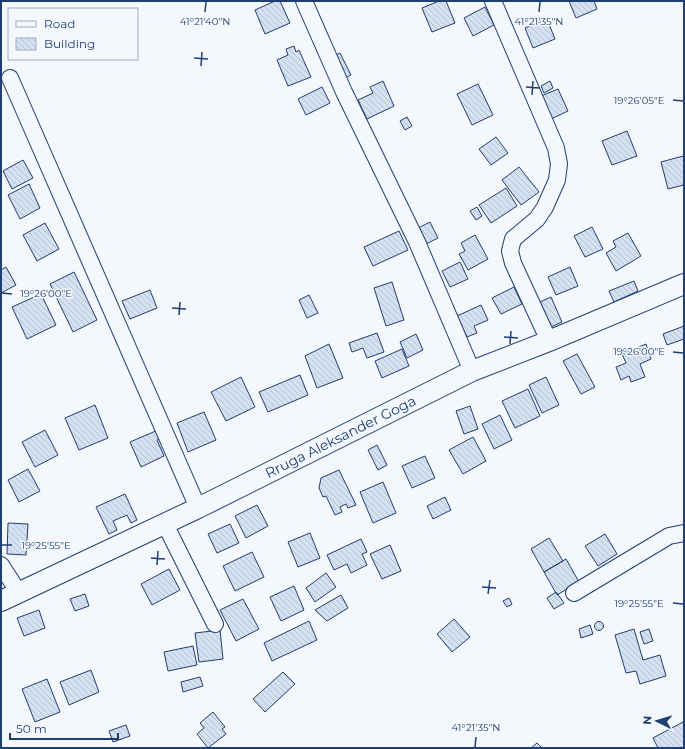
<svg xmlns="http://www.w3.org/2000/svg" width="685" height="749" viewBox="0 0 685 749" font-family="Montserrat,sans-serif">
<defs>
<pattern id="building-back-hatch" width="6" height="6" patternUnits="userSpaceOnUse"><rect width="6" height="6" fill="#d5e0f0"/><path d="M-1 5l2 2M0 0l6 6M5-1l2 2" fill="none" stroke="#b6c1d1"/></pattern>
</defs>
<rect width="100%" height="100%" fill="#f4f7fb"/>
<path fill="url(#building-back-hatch)" stroke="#1d3f73" d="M275,1H280L290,23L265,34L255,10Z
M439,1H446L455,23L432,32L422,8Z
M569,1H594L597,9L576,18Z
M485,7L494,25L473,36L464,18Z
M547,19L555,39L533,48L525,28Z
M294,46L296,52L299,50L311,77L288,86L277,60L288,55L286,49Z
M340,53L351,75L343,79L332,57Z
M383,81L394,106L367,119L358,100L373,93L370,87Z
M550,81L553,88L544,93L541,86Z
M478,84L493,115L472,125L457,94Z
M322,87L330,103L306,115L298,99Z
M558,89L568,111L549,120L541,96Z
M407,117L412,126L405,130L400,121Z
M627,131L637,156L612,165L602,141Z
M496,137L508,153L491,165L479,149Z
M683,156L684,161V185L668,189L661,162Z
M23,160L33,178L12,189L3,171Z
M519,167L539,192L521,205L502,180Z
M29,184L40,208L20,219L8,195Z
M506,188L517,206L491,223L479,205Z
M477,207L482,216L476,220L470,211Z
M430,222L438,238L420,247L412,231Z
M45,223L59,249L37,261L23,235Z
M592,227L603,249L585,257L574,236Z
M399,231L408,250L373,266L364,247Z
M628,233L641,256L616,271L606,253L616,247L613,241Z
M475,235L488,259L468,270L459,254L465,251L461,243Z
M460,262L468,279L450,287L442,271Z
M6,267L16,285L1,293V270Z
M570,267L578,286L556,295L548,277Z
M74,272L97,320L73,332L50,284Z
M634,281L638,291L614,302L609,291Z
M392,282L404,320L386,326L374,288Z
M514,287L522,304L501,314L492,298Z
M150,290L157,308L130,319L122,301Z
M41,294L56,325L27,339L12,307Z
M309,295L318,313L307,318L299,300Z
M551,297L562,322L551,327L540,302Z
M481,305L488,320L474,326L477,333L467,337L457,316Z
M684,326V339L667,345L663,334Z
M377,333L384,352L367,358L363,348L352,352L349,343Z
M416,334L423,350L407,358L400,342Z
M329,344L343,378L317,388L305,356Z
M646,344L651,359L640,364L645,377L631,382L629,376L621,380L616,367L626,363L622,354Z
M402,349L409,366L382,378L375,361Z
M577,354L595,387L581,394L563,361Z
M300,375L308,395L268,412L259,392Z
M241,377L255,407L226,421L211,392Z
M546,377L559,405L542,413L529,385Z
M528,389L540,416L515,428L502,401Z
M95,405L108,438L79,450L65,418Z
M470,406L478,429L464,434L456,411Z
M204,412L216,440L188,452L177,423Z
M500,415L512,440L494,449L482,424Z
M45,430L58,455L35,467L22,442Z
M158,430L162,438L157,440L164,456L141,467L130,442Z
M473,437L486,461L463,474L449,450Z
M377,445L387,465L378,470L368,450Z
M425,456L435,478L412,488L402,466Z
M28,469L40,491L19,502L8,480Z
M339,470L356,505L348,508L346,504L340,507L342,512L335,515L326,496L323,497L319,488L321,478Z
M383,482L396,513L373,523L360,492Z
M125,494L137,520L131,523L127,515L113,521L117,530L109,534L96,507Z
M445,497L451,510L433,519L427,506Z
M257,505L268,526L246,538L235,516Z
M8,523L28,524L26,555L7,554Z
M230,524L239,543L217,553L208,534Z
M310,533L320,558L298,567L288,542Z
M605,534L617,554L598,566L585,546Z
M549,538L563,561L544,572L531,549Z
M361,539L367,552L362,554L367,565L351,573L347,564L334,570L327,555Z
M390,545L401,571L382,579L370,554Z
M252,552L264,577L235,591L223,566Z
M566,559L579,582L557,595L544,572Z
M169,569L180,590L152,605L141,584Z
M326,573L336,587L315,602L306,588Z
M294,586L304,610L281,621L270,597Z
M556,592L564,603L554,609L547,598Z
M85,594L89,606L75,611L70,599Z
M341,595L348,608L327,621L315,610Z
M509,598L512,604L507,607L503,601Z
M243,599L259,629L236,641L220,610Z
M39,610L45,628L24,636L17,618Z
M454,619L470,637L452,652L437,634Z
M309,621L317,640L272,661L264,643Z
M594.5 626a4.5 4.5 0 1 1 9 0a4.5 4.5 0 1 1-9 0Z
M590,625L593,634L581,638L579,629Z
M634,629L643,660L660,655L666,676L640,684L636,671L626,673L615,635Z
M649,629L653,641L644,644L640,632Z
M220,630L223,659L199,662L195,633Z
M193,646L197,665L168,671L164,652Z
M91,670L99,692L69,705L60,682Z
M283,672L295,684L265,712L253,699Z
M200,677L203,686L183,692L181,682Z
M47,679L60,712L35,722L22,689Z
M213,712L225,727L222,729L226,734L208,748L197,734L204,728L200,723Z
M683,722L684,724V748H658L653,738Z
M126,725L130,736L113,742L109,731Z
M537,743L542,748H531Z"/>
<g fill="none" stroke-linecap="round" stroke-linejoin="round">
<defs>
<path id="minor" d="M304,1L344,92L417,242L472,371
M493,1L556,148L559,164L557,180L545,207L537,219L513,239L510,251L513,263L549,341
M10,78L198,508
M165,524L215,624
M1,565L19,593
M574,593L669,536L684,533"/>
<g id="major">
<path id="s1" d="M1,601L198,508L472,371L549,341L684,284"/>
</g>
</defs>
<use href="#minor" stroke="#1d3f73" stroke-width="18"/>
<use href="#major" stroke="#1d3f73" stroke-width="22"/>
<use href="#minor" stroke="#f4f7fb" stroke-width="16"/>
<use href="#major" stroke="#f4f7fb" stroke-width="20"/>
</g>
<path fill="none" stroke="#1d3f73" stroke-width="1.5" d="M205,12L206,2M539,12L540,2M194,58L208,59M201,66L202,52M526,87L540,88M532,95L533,81M673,100L683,101M2,293L12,294M172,308L186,309M179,315L180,302M504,337L518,338M510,344L511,331M673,352L683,353M2,545H12M151,558L165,559M157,565L158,551M482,587L496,588M488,594L490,580M673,603L683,604M475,747L476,737"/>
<g text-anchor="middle" stroke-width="3" stroke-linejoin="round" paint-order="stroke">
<g font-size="14" fill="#1d3f73" stroke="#f4f7fb">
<text dy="5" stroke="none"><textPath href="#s1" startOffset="377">Rruga Aleksander Goga</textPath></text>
</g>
</g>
<g font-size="10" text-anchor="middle" fill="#1d3f73" stroke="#f4f7fb" stroke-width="3" stroke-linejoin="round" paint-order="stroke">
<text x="205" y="25">41°21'40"N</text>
<text x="539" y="25">41°21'35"N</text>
<text x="639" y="104">19°26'05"E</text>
<text x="46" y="297">19°26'00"E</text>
<text x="639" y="355">19°26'00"E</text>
<text x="46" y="549">19°25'55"E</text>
<text x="639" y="607">19°25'55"E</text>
<text x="476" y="731">41°21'35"N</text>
</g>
<rect width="685" height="749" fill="none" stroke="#1d3f73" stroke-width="4"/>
<rect x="8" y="8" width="130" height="52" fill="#f4f7fb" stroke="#9eadc5"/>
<rect x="16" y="21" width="20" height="6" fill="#f4f7fb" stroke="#9eadc5"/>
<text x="44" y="28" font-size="12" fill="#1d3f73">Road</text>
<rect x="16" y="38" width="20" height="12" fill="url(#building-back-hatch)" stroke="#9eadc5"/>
<text x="44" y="48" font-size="12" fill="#1d3f73">Building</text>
<g transform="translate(657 721) rotate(275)" stroke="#f4f7fb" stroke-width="3" paint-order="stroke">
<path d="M0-3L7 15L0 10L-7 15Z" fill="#1d3f73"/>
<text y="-6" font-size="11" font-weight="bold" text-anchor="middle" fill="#1d3f73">N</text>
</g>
<path d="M10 733v6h108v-6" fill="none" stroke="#1d3f73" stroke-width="2"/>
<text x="16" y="733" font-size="12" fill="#1d3f73" stroke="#f4f7fb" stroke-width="3" paint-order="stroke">50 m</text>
</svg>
